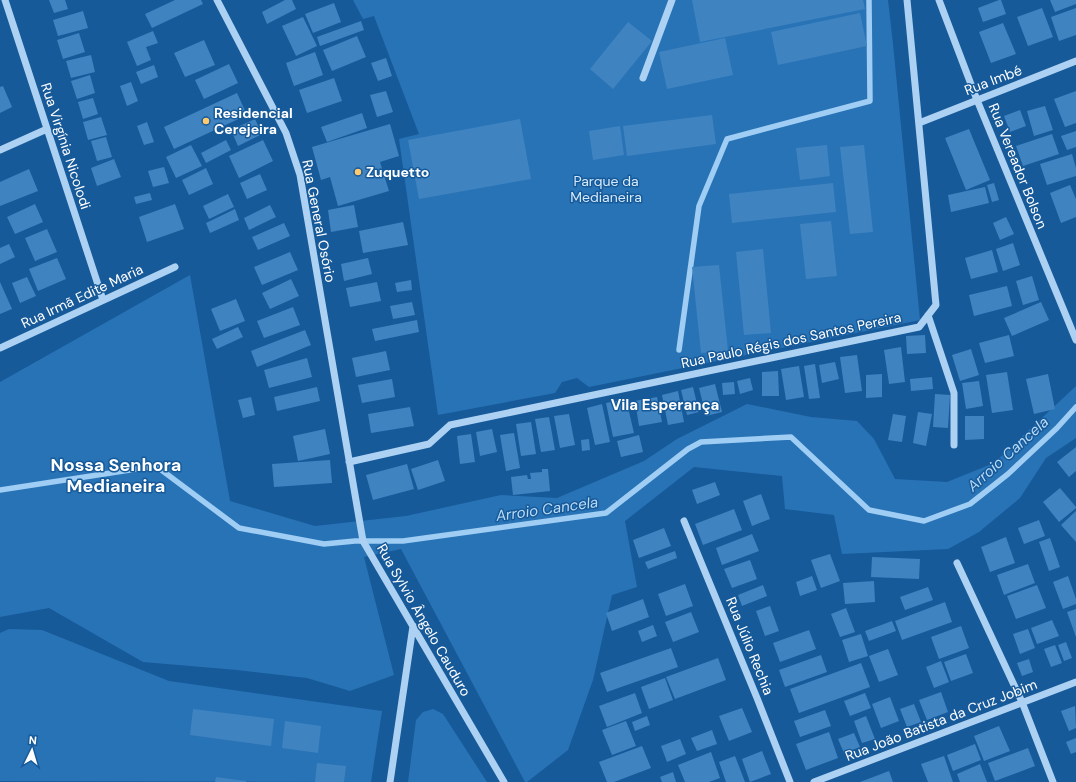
<svg xmlns="http://www.w3.org/2000/svg" width="1076" height="782" viewBox="0 0 1076 782" font-family="'DM Sans',sans-serif">
<rect width="100%" height="100%" fill="#175a9a"/>
<path fill="#2773b6" d="M353,0H888L893,44L920,320L589,387L577,378L562,382L555,393L438,415L399,139L419,134L374,16L363,19Z
M190,275L230,501L315,526L406,516L501,495L557,498L644,461L677,439L747,404L811,417L857,421L874,439L895,479L947,482L994,463L1076,386V438L1046,458L1020,498L979,532L948,549L842,554L834,515L785,509L782,476L694,467L625,521L637,587L612,595L593,680L568,750L527,782H525L401,549L364,557L394,675L350,691L307,678L237,670L143,662L49,608L0,617V382Z
M9,629L42,630L169,681L382,711L371,782L0,781V633Z
M433,709L443,714L487,782H408L416,720L423,712Z"/>
<g fill="none" stroke-linecap="round" stroke-linejoin="round">
<path stroke="#9fcdf4" stroke-width="5.5" d="M679,350L699,206L727,139L870,101L869,0
M0,490L156,466L239,528L324,544L355,541H403L606,513L688,449L701,442L791,437L869,510L924,521L970,504L1008,474L1057,428L1076,407"/>
</g>
<path fill="#4083c1" d="M49,0H65L68,9L54,13Z
M175,0H201L203,4L152,28L145,14Z
M285,0H292L296,9L267,24L262,12Z
M692,0H863L865,9L700,42Z
M999,0H1001L1006,14L983,22L978,8Z
M1050,0H1076V4L1055,12Z
M334,3L341,22L313,33L305,14Z
M1042,8L1053,37L1028,46L1017,17Z
M1076,8V35L1059,41L1051,17Z
M83,11L88,28L58,36L53,20Z
M860,13L867,46L778,65L771,32Z
M303,17L317,46L296,56L282,26Z
M361,21L364,30L320,46L317,37Z
M628,22L652,41L613,89L590,69Z
M1003,23L1016,54L991,63L979,32Z
M153,31L158,43L146,47L151,60L137,66L127,42Z
M79,33L85,52L63,59L57,40Z
M357,36L366,57L332,71L323,50Z
M725,38L733,75L667,89L659,52Z
M204,40L215,65L185,77L174,53Z
M315,52L323,75L294,86L286,63Z
M91,55L95,72L71,78L66,61Z
M386,58L392,76L378,81L371,63Z
M229,64L238,83L204,99L195,80Z
M154,65L158,77L141,84L136,72Z
M90,75L95,93L77,99L71,81Z
M334,78L342,101L307,113L299,90Z
M131,82L138,101L127,106L120,86Z
M3,86L12,107L0,113V87Z
M386,91L393,112L377,117L370,95Z
M1076,91V123L1065,127L1054,99Z
M237,93L247,115L174,149L164,127Z
M93,98L98,114L83,119L78,102Z
M1045,106L1053,130L1034,136L1027,111Z
M1020,110L1026,126L1010,132L1004,116Z
M362,113L367,128L327,142L321,127Z
M712,115L716,144L627,156L623,126Z
M101,117L107,135L88,140L83,122Z
M255,119L262,134L238,146L231,130Z
M520,119L531,179L419,199L408,140Z
M147,122L154,142L144,145L137,126Z
M390,124L399,156L380,162L389,191L338,206L330,177L321,180L312,147Z
M620,126L624,155L593,160L589,131Z
M969,129L990,180L966,190L945,138Z
M1076,131V147L1067,150L1061,136Z
M1052,134L1059,154L1023,166L1016,146Z
M106,137L112,157L97,161L91,141Z
M226,140L231,150L206,163L201,153Z
M263,140L273,161L239,178L229,156Z
M191,145L202,166L176,178L166,157Z
M827,145L830,176L800,180L796,148Z
M864,145L873,232L850,234L840,147Z
M1072,154L1076,168V176L1047,185L1040,164Z
M114,159L121,177L97,186L91,168Z
M164,167L169,183L153,187L148,171Z
M206,168L213,184L189,195L182,180Z
M29,169L38,191L0,206V182Z
M260,174L267,190L247,199L240,183Z
M833,183L836,212L732,223L729,194Z
M994,183L999,200L992,202L987,185Z
M1070,185L1076,199V217L1061,223L1050,193Z
M985,187L989,203L951,212L948,195Z
M150,193L152,200L136,204L134,197Z
M228,194L234,207L209,219L203,206Z
M35,204L43,222L15,234L7,217Z
M175,204L184,229L147,242L139,217Z
M270,205L276,217L249,230L244,218Z
M354,205L358,227L331,232L328,210Z
M235,209L239,220L210,233L206,223Z
M1006,217L1014,234L1000,240L993,223Z
M831,221L837,276L806,279L800,224Z
M403,222L408,245L363,253L359,231Z
M284,223L290,236L258,250L252,237Z
M47,229L57,252L35,261L25,238Z
M1013,243L1020,265L1003,271L996,249Z
M9,244L15,257L0,264V248Z
M763,249L771,333L744,335L736,252Z
M992,250L998,272L971,279L965,258Z
M290,252L298,270L262,285L254,267Z
M57,258L66,279L38,291L29,269Z
M368,258L372,274L344,281L341,264Z
M719,265L728,351L701,353L692,267Z
M1032,276L1039,300L1023,305L1016,281Z
M27,277L36,296L20,303L12,283Z
M291,279L299,296L270,309L262,293Z
M411,280L412,290L397,292L395,283Z
M0,282L12,309L0,314Z
M377,282L381,301L350,307L346,288Z
M1007,286L1012,306L974,316L969,295Z
M236,299L245,321L220,331L211,309Z
M412,302L415,315L393,319L390,306Z
M1041,302L1049,320L1012,336L1004,318Z
M293,307L300,325L264,338L257,321Z
M417,320L419,332L375,341L372,329Z
M238,327L243,337L217,349L212,339Z
M305,330L311,345L257,367L251,351Z
M925,335L926,353L907,354L906,336Z
M1009,335L1014,356L985,363L979,343Z
M901,347L905,382L889,384L884,350Z
M971,349L979,375L960,381L952,355Z
M386,351L390,370L356,377L352,358Z
M857,355L862,391L845,393L840,357Z
M307,358L312,377L269,388L264,370Z
M835,362L839,379L822,383L819,365Z
M815,364L820,398L809,399L804,366Z
M799,366L804,397L786,400L781,369Z
M778,371L779,396H762V372Z
M1007,372L1013,410L992,413L986,375Z
M882,374V397L866,398V375Z
M1048,374L1055,409L1034,414L1026,379Z
M932,377L933,389L911,391L910,379Z
M750,378L753,390L740,394L737,381Z
M392,379L395,397L362,403L358,385Z
M979,381L983,406L966,409L962,383Z
M734,382L735,394L723,395L722,383Z
M715,384L722,412L706,416L699,388Z
M317,387L320,401L277,411L274,397Z
M693,387L699,412L687,415L681,390Z
M678,391L684,422L668,425L662,395Z
M935,394L950,395L948,428L933,427Z
M251,397L255,415L243,418L238,400Z
M657,397L662,422L639,426L635,401Z
M626,399L634,433L613,437L606,403Z
M602,404L610,442L595,445L587,408Z
M410,407L414,426L371,433L368,414Z
M918,412L932,414L926,446L913,443Z
M569,414L575,445L560,448L554,416Z
M893,414L906,416L902,442L888,440Z
M965,416H984V439L965,440Z
M549,417L555,450L541,452L535,419Z
M531,422L536,454L521,456L516,424Z
M325,429L330,454L298,461L293,436Z
M492,429L497,452L480,456L476,432Z
M514,433L520,468L506,471L500,435Z
M471,434L475,462L460,464L457,436Z
M639,435L643,452L621,457L617,441Z
M589,439L590,450L582,451L581,440Z
M1076,447V471L1069,477L1057,462Z
M330,460L332,483L274,487L272,464Z
M438,460L445,481L418,490L411,469Z
M407,464L414,489L373,500L366,475Z
M542,469H548L550,491L513,495L511,477L527,475L528,479H531L530,473L542,472Z
M715,482L720,495L697,504L692,490Z
M1060,488L1076,507V508L1059,522L1043,502Z
M761,494L770,519L752,526L743,501Z
M734,509L742,530L703,545L695,524Z
M1076,511V542L1061,525Z
M1039,520L1045,536L1024,544L1018,528Z
M664,528L671,546L639,558L633,540Z
M752,534L759,551L722,565L716,548Z
M1006,537L1015,563L990,572L981,547Z
M1050,538L1060,567L1049,571L1039,542Z
M675,551L677,558L648,569L645,562Z
M830,554L840,581L821,588L811,560Z
M872,557L920,559L919,579L871,577Z
M750,560L757,579L732,588L724,569Z
M1028,564L1035,583L1004,595L997,575Z
M812,576L817,590L800,596L796,582Z
M1068,576L1076,599V604L1063,609L1053,582Z
M874,581L875,602L845,604L843,583Z
M685,584L693,606L666,616L658,594Z
M763,585L767,596L742,606L738,595Z
M1037,585L1046,608L1016,619L1007,596Z
M928,587L933,600L905,610L900,597Z
M643,599L649,617L612,631L606,613Z
M945,602L952,622L902,640L895,621Z
M770,606L779,631L765,636L756,611Z
M846,608L855,632L840,637L831,614Z
M1076,609V637L1067,612Z
M691,612L699,632L673,642L665,622Z
M1052,620L1059,636L1037,644L1031,628Z
M892,621L896,631L869,641L865,631Z
M653,625L657,636L642,642L638,631Z
M961,626L969,648L939,659L931,637Z
M1028,629L1035,648L1020,654L1013,634Z
M809,630L816,649L780,662L773,643Z
M861,634L868,656L849,662L842,640Z
M1066,642L1072,658L1064,661L1058,645Z
M1055,645L1062,663L1051,667L1044,649Z
M671,648L678,667L607,692L600,673Z
M888,649L898,675L879,682L869,656Z
M966,654L973,673L951,681L944,662Z
M821,655L827,672L785,687L779,670Z
M718,658L726,680L675,699L666,677Z
M1029,659L1033,672L1022,676L1017,663Z
M941,661L949,682L934,688L926,667Z
M861,663L870,687L799,713L790,689Z
M665,678L673,700L649,709L641,687Z
M941,692L948,712L927,720L919,700Z
M635,693L642,713L607,727L599,706Z
M865,693L871,708L850,716L844,701Z
M890,697L899,721L881,728L872,704Z
M914,704L921,722L907,727L900,709Z
M1075,706L1076,728L1069,731L1061,711Z
M742,708L752,732L729,741L719,716Z
M193,709L274,719L271,746L190,735Z
M825,710L831,726L800,737L794,721Z
M647,716L650,725L635,731L632,722Z
M866,716L875,739L862,743L854,721Z
M285,721L321,726L318,753L282,748Z
M626,721L636,746L612,755L602,730Z
M999,726L1010,751L984,761L974,736Z
M712,730L717,744L697,751L691,738Z
M829,732L838,758L806,770L796,744Z
M854,733L860,747L844,753L838,739Z
M1076,738V752L1071,754L1066,742Z
M680,739L686,754L667,762L661,746Z
M975,744L981,760L953,771L947,755Z
M642,746L651,768L614,782H607L599,762Z
M1028,748L1035,766L995,781L988,763Z
M762,751L771,774L750,782L742,759Z
M711,752L720,778L709,782H685L678,765Z
M735,756L745,782H726L719,762Z
M944,756L953,782H928L921,764Z
M317,763L346,766L344,782H315Z
M980,764L987,782H960L957,774Z
M889,771L893,782H860Z
M673,772L676,782H662L660,777Z
M216,777L246,781V782H215Z"/>
<g fill="none" stroke-linecap="round" stroke-linejoin="round">
<path stroke="#acd1f2" stroke-width="7" d="M5,0L103,300
M217,0L286,133L300,175L363,541L504,782
M939,0L977,100L1076,340
M643,78L672,0
M919,123L1076,61
M0,150L47,129
M928,315L954,393V445
M0,348L175,267
M349,462L429,444L450,425L919,327L936,305L907,0
M684,521L757,698L790,782
M957,563L1022,702L1053,782
M390,782L413,626
M814,782L1076,682"/>
</g>
<g fill="#ffca6d" stroke="#175a9a" stroke-width="1.5">
<circle cx="206" cy="121" r="4"/>
<circle cx="358" cy="172" r="4"/>
</g>
<g text-anchor="middle" stroke-width="3" stroke-linejoin="round" paint-order="stroke">
<g font-size="14" fill="#fff" stroke="#175a9a">
<text transform="translate(993 80) rotate(-21)" y="5">Rua Imbé</text>
<text transform="translate(66 146) rotate(72)" y="5">Rua Virgínia Nicolodi</text>
<text transform="translate(1018 166) rotate(68)" y="5">Rua Vereador Bolson</text>
<text transform="translate(319 221) rotate(79)" y="5">Rua General Osório</text>
<text transform="translate(82 296) rotate(-25)" y="5">Rua Irmã Edite Maria</text>
<text transform="translate(791 340) rotate(-12)" y="5">Rua Paulo Régis dos Santos Pereira</text>
<text transform="translate(424 620) rotate(60)" y="5">Rua Sylvio Ângelo Cauduro</text>
<text transform="translate(750 646) rotate(68)" y="5">Rua Júlio Rechia</text>
<text transform="translate(941 720) rotate(-21)" y="5">Rua João Batista da Cruz Jobim</text>
</g>
<g font-size="14" font-weight="bold" fill="#fff" stroke="#175a9a" text-anchor="start">
<text x="214" y="118">Residencial<tspan x="214" dy="16">Cerejeira</tspan></text>
<text x="366" y="177">Zuquetto</text>
</g>
<g font-size="14" fill="#d4e9fc" stroke="#175a9a">
<text x="606" y="186">Parque da<tspan x="606" dy="16">Medianeira</tspan></text>
</g>
<g font-size="15" font-weight="bold" fill="#fff" stroke="#175a9a">
<text x="665" y="410">Vila Esperança</text>
</g>
<g font-size="15" font-style="italic" fill="#b9dbf8" stroke="#175a9a">
<text transform="translate(1008 454) rotate(-42)" y="5">Arroio Cancela</text>
<text transform="translate(547 509) rotate(-8)" y="5">Arroio Cancela</text>
</g>
<g font-size="18" font-weight="bold" fill="#fff" stroke="#175a9a">
<text x="116" y="471">Nossa Senhora<tspan x="116" dy="21">Medianeira</tspan></text>
</g>
</g>
<g transform="translate(32 750) rotate(5)" stroke="#175a9a" stroke-width="3" paint-order="stroke">
<path d="M0-3L7 15L0 10L-7 15Z" fill="#ffffff"/>
<text y="-6" font-size="11" font-weight="bold" text-anchor="middle" fill="#ffffff">N</text>
</g>
</svg>
